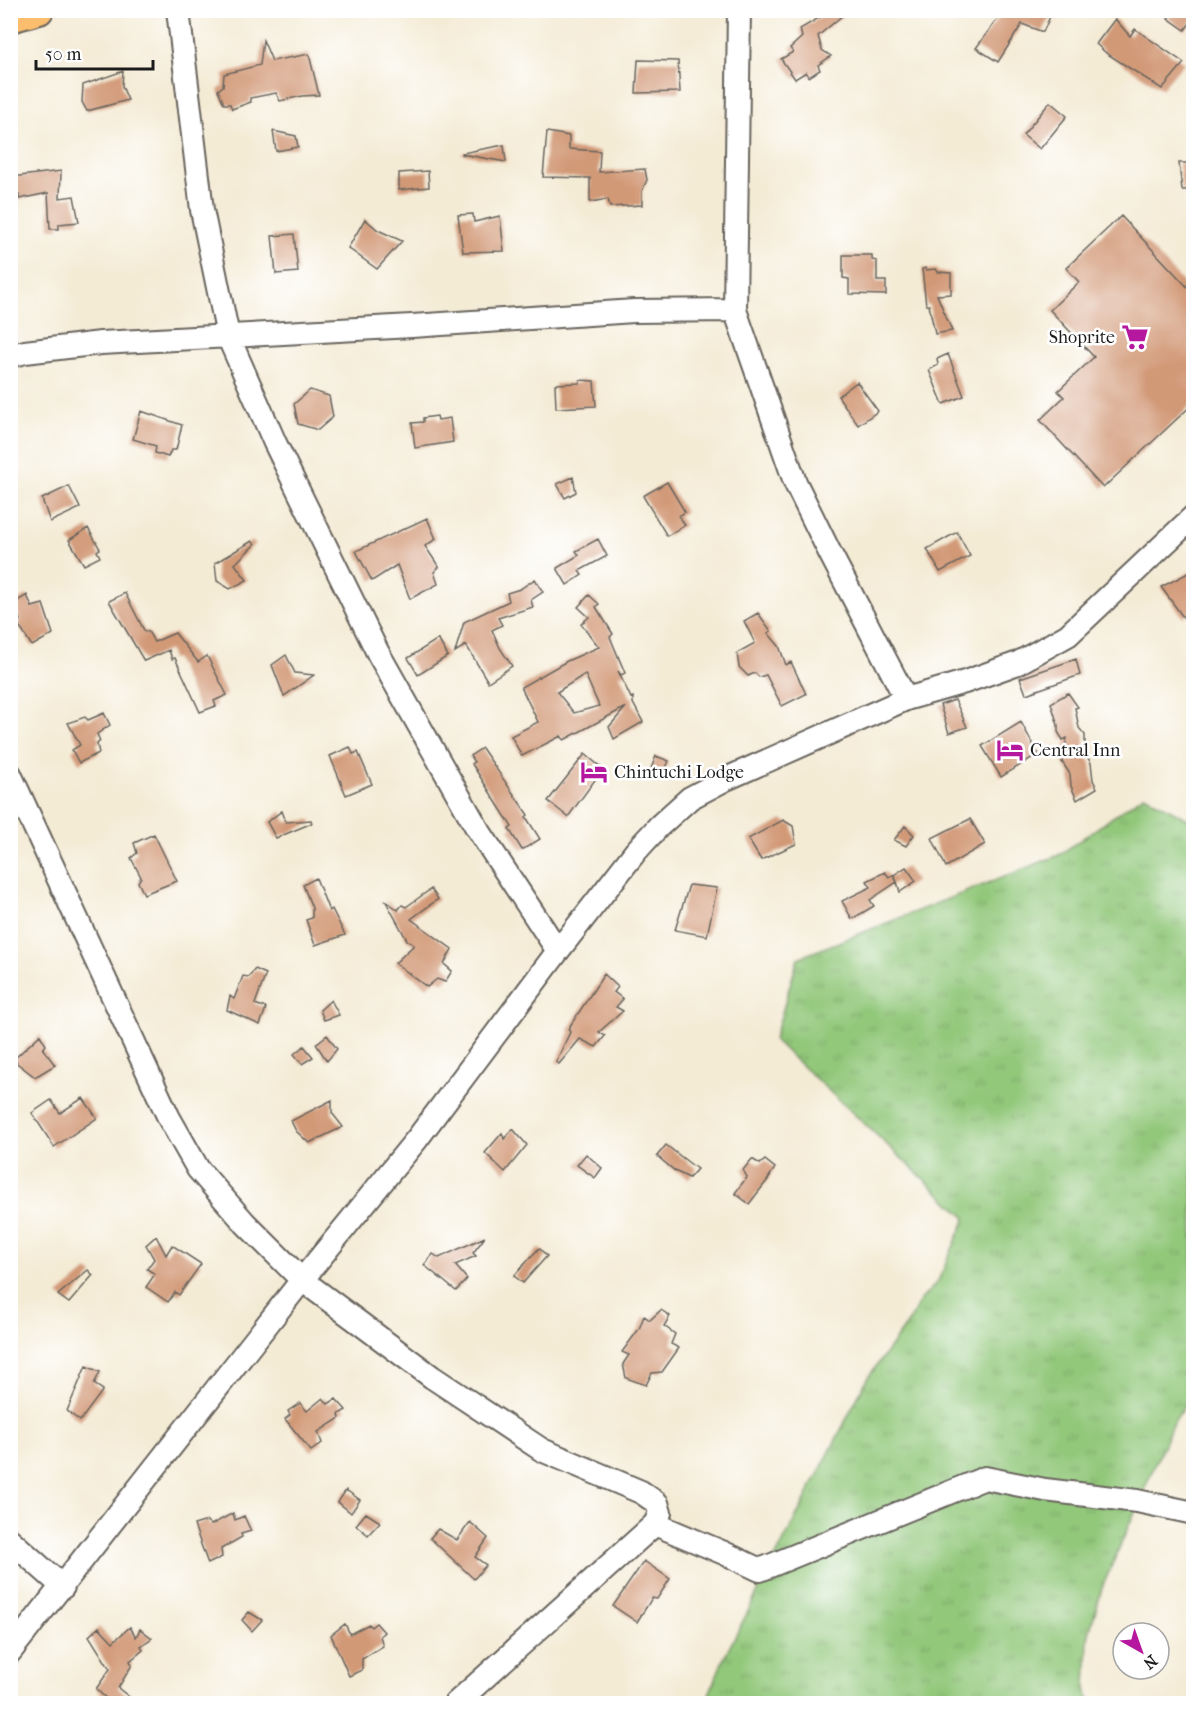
<svg xmlns="http://www.w3.org/2000/svg" width="1204" height="1714" viewBox="0 0 1204 1714" font-family="'IM FELL French Canon',serif">
<defs>
<pattern id="grass-tufts" width="24" height="20" patternUnits="userSpaceOnUse" patternTransform="scale(1.5)"><rect width="24" height="20" fill="#92c87a"/><path d="M3 7l-1-3M5 7V3M7 7l1-3M15 17l-1-3M17 17v-4M19 17l1-3" fill="none" stroke="#7dab69"/></pattern>
</defs>
<rect width="100%" height="100%" fill="#fff"/>
<filter id="ink" filterUnits="userSpaceOnUse"><feTurbulence type="fractalNoise" baseFrequency=".0167" numOctaves="2"/><feDisplacementMap in="SourceGraphic" scale="12" xChannelSelector="R" yChannelSelector="G"/><feConvolveMatrix kernelMatrix="1 2 1 2 8 2 1 2 1" color-interpolation-filters="sRGB"/></filter>
<filter id="wash" filterUnits="userSpaceOnUse"><feTurbulence type="fractalNoise" baseFrequency=".008" numOctaves="4" result="noise"/><feDisplacementMap in="SourceGraphic" scale="24" xChannelSelector="R" yChannelSelector="G"/><feGaussianBlur stdDeviation="1.35" result="paint"/><feColorMatrix in="noise" values="0 0 0 0 0 0 0 0 0 0 0 0 0 0 0 0 0 1.4 0 .05"/><feComposite in="paint" operator="in"/></filter>
<g filter="url(#wash)">
<rect width="100%" height="100%" fill="#f4ebd5"/>
<path fill="url(#grass-tufts)" stroke="#57724b" stroke-width="1.5" d="M1144,795L1193,822V1392L1172,1425L1102,1588L1088,1637L1086,1688L1089,1703L705,1704L723,1660L867,1379L910,1320L921,1300L938,1281L966,1218L774,1040L798,958L1059,855Z"/>
<g id="blocks">
<path fill="#d29977" fill-rule="evenodd" d="M832,10H849L818,36L822,50L831,56L818,65L820,70L809,77L806,72L795,79L781,59L793,52L790,48L802,37L800,29Z
M1004,10H1053L1043,32L1022,24L998,62L976,48Z
M1175,10H1194V18L1185,30L1168,18Z
M1115,19L1130,36L1135,29L1184,63L1162,89L1106,53L1096,44Z
M263,40L272,61L309,54L319,95L302,96L280,101L276,93L250,98L251,102L232,109L230,104H224L218,90L223,86L224,74L260,65Z
M638,60L678,61L680,92L636,93Z
M123,71L122,86L128,100L87,111L82,102L83,85Z
M1050,102L1067,116L1040,149L1023,135Z
M273,131L296,136L298,147L276,151Z
M547,132L569,136V149L600,151L599,172L645,169L647,180L642,191V205L610,207L608,199L590,202V178L543,177Z
M504,145L506,162L462,154V153Z
M1179,163H1194V190H1182Z
M61,171L60,198L74,196L79,222L59,224V229H50L48,193L19,199V194L11,192L12,177Z
M428,171L429,187L399,190V173Z
M473,214L474,222L500,216L504,251L463,252L458,215Z
M1121,216L1194,294V403L1103,488L1040,420L1064,397L1058,391L1094,357L1050,310L1079,282L1066,268Z
M365,219L378,230L402,241L377,269L348,248Z
M294,234L298,272L276,274L272,236Z
M843,255H872V260L877,261V281H886V295L849,294V279L843,278Z
M926,268V270L936,269L938,272L951,273V294L937,295L952,331L935,334L929,305H926L922,269Z
M948,354L964,396L943,404L929,370L938,365L937,359Z
M580,380L594,381L596,406L556,408L555,384L579,383Z
M857,382L878,411L858,425L838,396Z
M310,390L329,396L333,417L318,430L298,424L294,404Z
M141,411L182,425L176,450H171L168,457L155,453L156,446L133,439Z
M437,416L438,420L450,418L453,442L415,448L412,423L423,422V418Z
M573,477L576,492L565,498L557,484Z
M667,482L685,512L679,516L685,525L667,536L643,496Z
M69,486L80,508L50,522L42,499Z
M427,518L436,539L425,546L439,567L434,572L438,584L410,599L397,565L372,581L356,551Z
M88,528L100,549L97,551L100,557L84,565L69,540Z
M957,532L970,556L940,572L927,549Z
M598,539L607,556L579,571L582,575L567,585L557,568L579,555L576,551Z
M252,541L255,544L235,564L247,580L230,589L217,581L215,563Z
M1194,570V611L1183,617L1161,587Z
M535,579L543,592L531,600L533,607L498,618L502,625L492,630L500,648L512,666L488,682L466,645L455,652L464,622L509,601L507,593L520,589Z
M125,593L145,632L148,631L154,642L175,633L198,662L207,656L227,695L214,701L216,706L200,712L175,658L172,659L169,650L144,661L109,601Z
M27,595L32,607L43,604L53,634L32,646L17,623L20,620L14,603Z
M589,595L599,604L596,607L613,634L610,637L625,673L621,675L618,671L631,698L633,697V703L643,722L614,739L609,727L626,707L564,740L561,736L522,756L511,736L538,722L521,687L567,661L599,647L581,624L589,617L578,607ZM585,674L599,706L574,713L557,692Z
M758,613L771,631L768,633L779,646L786,665L791,662L806,694L782,706L766,675L759,677L755,673L748,676L739,667L737,653L755,643L744,621Z
M438,639L448,656L418,675L408,658Z
M286,655L295,673L314,675L284,696L272,665Z
M1076,659L1080,675L1026,694L1020,678Z
M1068,693L1078,707L1075,708L1079,728L1085,735V753L1091,763L1093,780L1097,788L1077,800L1071,786L1070,774L1062,762L1067,738L1063,740L1058,732V725L1051,703Z
M955,700L967,727L949,733L940,705Z
M104,713L110,725L97,734L100,741L97,744L99,753L79,763L72,750L80,745L68,723L85,717L88,720Z
M1021,722L1038,754L1001,777L982,746Z
M350,747L353,754L358,752L372,784L346,795L330,756Z
M482,748L528,815L526,817L540,839L522,850L509,829L512,827L472,764L474,762L470,756Z
M585,754L603,769L568,817L548,801Z
M656,756L669,761L663,775L651,769Z
M282,811L286,822L311,820L312,823L276,838L267,822Z
M970,819L985,844L946,867L932,838Z
M783,820L793,826L796,844L761,860L748,839Z
M905,826L914,835L906,846L894,840Z
M154,834L177,881L144,894L138,882L141,877L131,858L137,853L134,843Z
M906,867L916,881L900,892L897,882L870,900L874,906L852,919L842,901L871,887L867,881L885,872L889,877L893,875L897,882L894,875Z
M316,878L329,911L332,909L345,935L315,945L306,920L312,918V908L303,885Z
M689,885L717,888L707,936L675,930Z
M431,889L438,899L411,919L452,949L444,964L452,971L445,982L437,979L427,987L395,963L414,945L407,940L385,900L398,910L402,905L406,907Z
M255,969L266,974L255,1004L266,1008L260,1025L227,1010L230,996L234,999L243,976L249,977Z
M604,974L618,987L614,992L623,999L616,1007L623,1011L599,1032L605,1036L596,1047L580,1039L559,1064L556,1062L570,1032L568,1029Z
M331,1000L339,1015L324,1020L320,1010Z
M40,1035L46,1045L43,1049L55,1065L35,1077L13,1060Z
M327,1035L337,1049L327,1061L316,1044Z
M304,1046L313,1057L302,1064L294,1054Z
M83,1098L97,1118L54,1147L32,1113L51,1100L60,1113Z
M332,1100V1113L343,1127L309,1143L296,1131L291,1121Z
M513,1129L527,1145L505,1172L485,1153L502,1133L504,1139Z
M666,1145L697,1169L689,1178L675,1171L657,1156Z
M586,1154L602,1168L595,1178L577,1165Z
M752,1159L760,1164L765,1160L775,1168L769,1177H770L749,1204L735,1193L747,1177L743,1170Z
M156,1236L166,1255L172,1245L201,1264L179,1295L175,1292L168,1302L146,1287L155,1274L147,1269L154,1259L146,1245Z
M485,1237L473,1253L476,1256L455,1265L467,1279L456,1291L424,1265L433,1254L439,1258Z
M539,1248L547,1256L523,1283L514,1276Z
M88,1270L93,1275L69,1303L58,1295Z
M661,1310L670,1316L664,1326L675,1334L671,1344L679,1348L662,1372L652,1373L646,1385L626,1378L623,1364L629,1355L622,1352L639,1329L644,1316L650,1320Z
M86,1366L100,1372L94,1384L103,1390L80,1421L67,1411Z
M323,1398L328,1404L336,1399L346,1410L339,1414L340,1418L318,1432L322,1443L311,1451L285,1419L290,1415L288,1411L300,1403L307,1411Z
M346,1490L360,1500L351,1513L338,1502Z
M233,1513L235,1520L244,1516L251,1531L241,1534L242,1537L221,1549L222,1557L208,1564L194,1525L207,1521L211,1525Z
M366,1513L380,1522L368,1535L356,1525Z
M470,1522L488,1538L475,1557L486,1565L474,1579L430,1538L438,1529L457,1540Z
M644,1561L670,1579L657,1599L652,1598L637,1622L613,1606Z
M249,1612L262,1620L252,1631L242,1620Z
M376,1623L384,1632L380,1636L383,1646L362,1659V1670L349,1676L331,1635L345,1624L350,1634L369,1624L371,1627Z
M99,1627L113,1642L130,1627L136,1637L140,1629L152,1638L141,1646L143,1650L130,1661L132,1665L118,1688L138,1704H112L96,1689L110,1669L89,1636Z"/>
</g>
</g>
<g filter="url(#ink)">
<use href="#blocks" fill-opacity="0" stroke="#68645d" stroke-width="1.5"/>
<g fill="none" stroke-linecap="round" stroke-linejoin="round">
<defs>
<path id="minor" d="M178,10L202,210L228,336L275,443L378,653L477,828L558,951
M735,310L739,10
M10,356L25,352L101,343L412,326L634,311L735,310L795,482L831,555L906,699
M10,774L169,1118L198,1169L245,1223L302,1280L432,1377L542,1450L641,1492L657,1503L660,1513L655,1524L455,1704
M655,1524L724,1553L760,1570L985,1478L1045,1490L1137,1501L1194,1513
M10,1540L63,1587
M10,1652L302,1280L417,1139L558,951L636,851L659,826L690,798L726,779L906,699L965,682L1018,663L1068,635L1194,516"/>
<path id="major" d="M10,18L39,10"/>
</defs>
<use href="#minor" stroke="#68645d" stroke-width="26"/>
<use href="#major" stroke="#68645d" stroke-width="32"/>
<use href="#minor" stroke="#fff" stroke-width="22"/>
<use href="#major" stroke="#fbbd6e" stroke-width="28"/>
</g>
</g>
<defs>
<symbol id="supermarket-bare" viewBox="-9 -9 18 18"><path d="M-6-5.5h2.5l.6 2H6L4.5 2H-2.5L-4.4-4H-6ZM-1.5 3.2a1.3 1.3 0 1 0 .1 0ZM3 3.2a1.3 1.3 0 1 0 .1 0Z" fill="#b5179e" stroke="#fff" stroke-width="2.5" paint-order="stroke"/></symbol>
<symbol id="hotel-bare" viewBox="-9 -9 18 18"><path d="M-6-4.5h1.5V1H6V5H4.5V3h-9V5H-6ZM-4 0a1.8 1.8 0 1 1 3.6 0ZM.5 0V-2.5h3Q6-2.5 6 0Z" fill="#b5179e" stroke="#fff" stroke-width="2.5" paint-order="stroke"/></symbol>
</defs>
<g fill-rule="evenodd">
<use href="#supermarket-bare" x="1116" y="318" width="38" height="38"/>
<use href="#hotel-bare" x="991" y="731" width="38" height="38"/>
<use href="#hotel-bare" x="575" y="753" width="38" height="38"/>
</g>
<g text-anchor="middle" stroke-width="5" stroke-linejoin="round" paint-order="stroke">
<g font-size="18" fill="#1c1c1c" stroke="#fff" text-anchor="start">
<text x="1115" y="343" text-anchor="end">Shoprite</text>
<text x="1030" y="756">Central Inn</text>
<text x="614" y="778">Chintuchi Lodge</text>
</g>
</g>
<rect width="1204" height="1714" fill="none" stroke="#fff" stroke-width="36"/>
<g transform="translate(1141 1651) rotate(140)"><circle r="28" fill="#ffffff" stroke="#a4a4a4" stroke-width="1.5"/>
<path d="M0-4.5L10 22L0 15L-10 22Z" fill="#b5179e"/>
<text y="-9" font-size="16" font-weight="bold" text-anchor="middle" fill="#1c1c1c">N</text>
</g>
<path d="M36 60v9h117v-9" fill="none" stroke="#1c1c1c" stroke-width="3"/>
<text x="45" y="60" font-size="18" fill="#1c1c1c" stroke="#ffffff" stroke-width="4.5" paint-order="stroke">50 m</text>
</svg>
